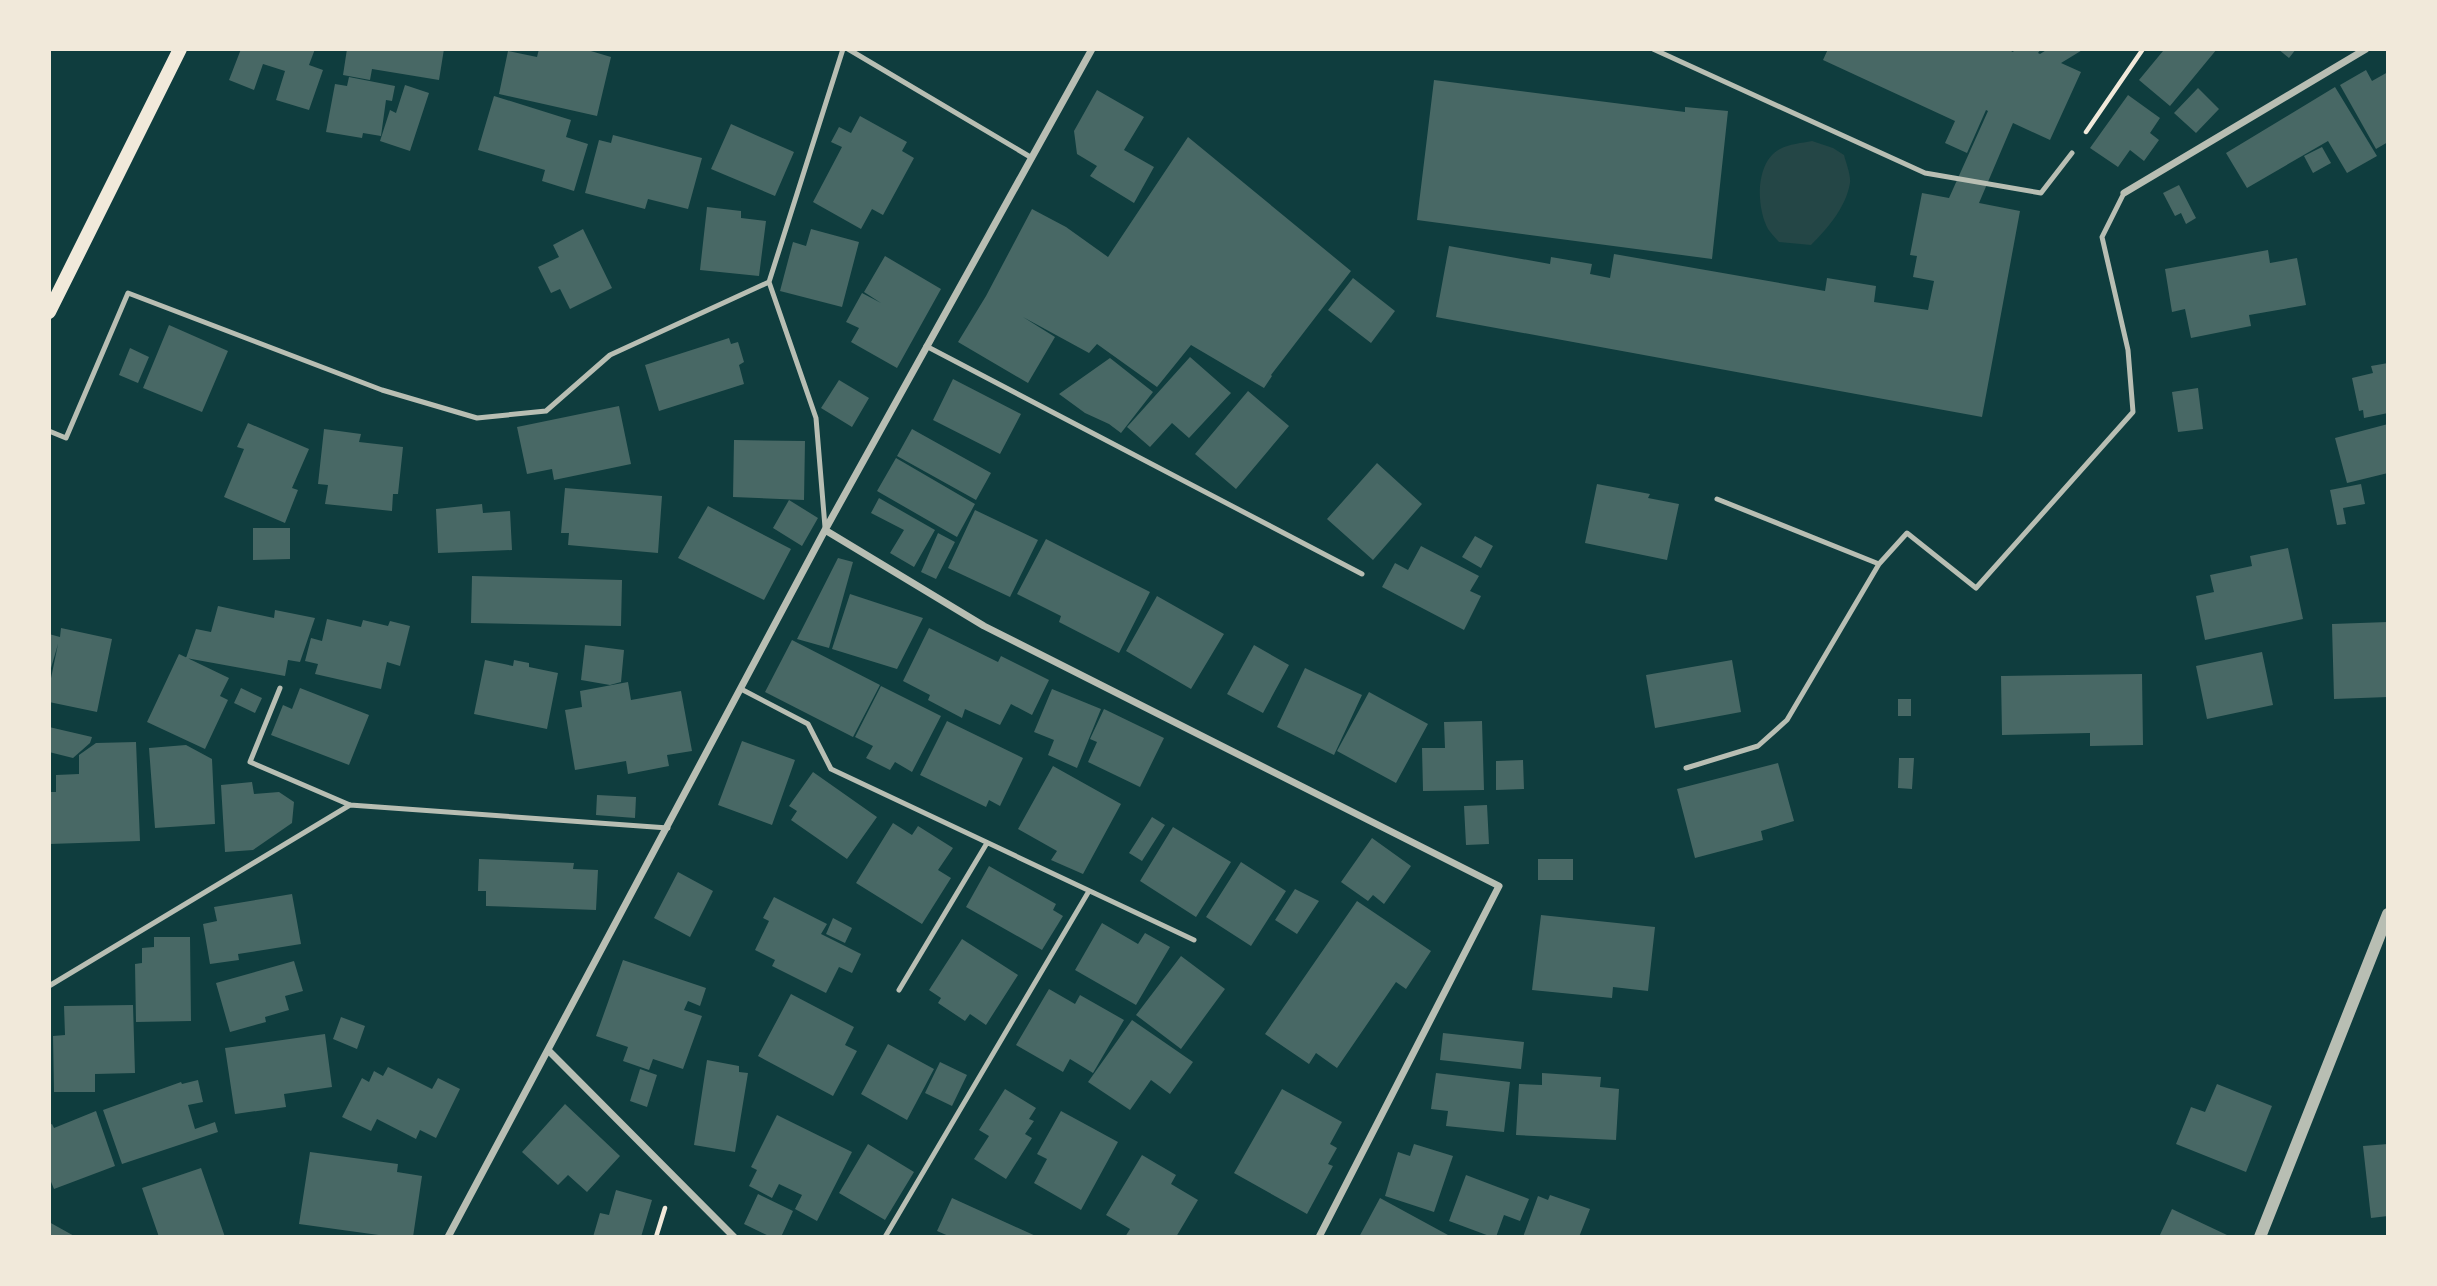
<svg xmlns="http://www.w3.org/2000/svg" width="2437" height="1286" viewBox="0 0 2437 1286" font-family="'DM Sans',sans-serif">
<rect width="100%" height="100%" fill="#0f3d3e"/>
<path fill="#244646" d="M1812,141L1833,148L1844,155C1846,163 1851,175 1850,183C1846,207 1828,228 1811,245L1779,242C1775,238 1771,233 1768,229C1756,207 1755,162 1780,149C1789,144 1802,143 1812,141Z"/>
<path fill="#486865" d="M241,49H315L309,65L323,70L309,110L276,100L285,71L263,64L254,90L229,80Z
M347,49H444L439,80L372,69L370,80L343,75Z
M539,49H584L611,57L597,116L499,94L508,51L537,57Z
M1828,49H2007L2013,52L2015,49H2041L2038,53L2040,54L2048,49H2084L2061,63L2081,72L2050,140L2013,123L1979,203L2020,211L1982,417L1436,317L1449,246L1550,264L1551,257L1592,264L1590,274L1610,278L1614,254L1825,291L1827,278L1876,286L1874,302L1928,310L1934,281L1913,277L1917,256L1910,255L1922,193L1949,198L1988,111L1986,110L1967,153L1945,143L1955,121L1823,60Z
M2160,49H2217L2170,106L2139,80L2163,51Z
M2278,49H2296L2289,58Z
M2366,70L2372,81L2388,72V142L2376,149L2340,85Z
M349,77L395,86L392,101L386,100L381,136L363,133L362,138L326,132L335,84L347,86Z
M1434,80L1685,112V107L1728,111L1712,259L1417,220Z
M405,85L429,93L410,151L380,141L390,110L396,113Z
M2335,87L2377,156L2347,173L2328,141L2247,188L2226,153Z
M2198,88L2219,109L2196,133L2174,113Z
M1097,90L1144,117L1124,150L1154,167L1134,203L1090,176L1097,166L1077,154L1074,131Z
M2128,95L2160,118L2150,133L2159,140L2144,161L2130,150L2118,167L2090,148Z
M494,96L571,120L566,137L588,144L574,191L542,181L545,170L478,150Z
M860,116L907,142L902,151L914,158L883,215L872,209L861,229L813,202L842,147L831,142L839,127L851,133Z
M731,124L794,152L775,196L711,169Z
M613,135L702,158L688,209L648,199L645,209L585,193L599,140L611,143Z
M1188,137L1351,271L1271,375L1272,376L1264,388L1191,345L1157,387L1097,344L1089,353L1023,317L1055,337L1028,383L958,342L986,296L1032,209L1066,227L1108,257Z
M2322,147L2331,163L2313,173L2304,156Z
M2179,185L2196,218L2186,224L2181,213L2175,216L2163,193Z
M707,207L741,211V218L766,221L759,276L700,270Z
M583,229L612,288L570,309L560,289L551,293L538,267L559,257L553,245Z
M811,229L859,242L842,307L780,291L793,242L806,246Z
M2268,250L2270,263L2297,258L2306,305L2249,315L2251,326L2191,338L2185,309L2172,312L2165,269Z
M885,256L941,289L897,368L851,342L859,328L846,322L862,293L881,303L864,292Z
M1353,278L1395,311L1371,343L1328,310Z
M169,325L228,351L202,412L143,388Z
M729,338L731,344L738,342L744,362L739,365L744,384L659,411L645,365Z
M130,348L149,357L138,383L119,375Z
M1190,357L1231,393L1189,438L1172,423L1150,447L1127,427Z
M1110,358L1153,392L1121,433L1109,424L1085,413L1059,394Z
M2388,363V413L2364,418L2363,410L2359,411L2352,378L2373,373L2371,366Z
M953,379L1021,414L1000,454L933,420Z
M839,380L869,398L852,427L821,408Z
M2198,388L2203,429L2178,432L2172,392Z
M1248,391L1289,426L1236,489L1195,454Z
M619,406L631,464L554,480L552,469L527,474L517,427Z
M248,423L309,449L292,488L298,490L285,523L224,497L244,449L237,447Z
M2388,424V473L2347,483L2335,438Z
M324,429L361,434L359,442L403,447L398,494H393L392,511L325,504L328,485L318,484Z
M912,429L991,473L976,500L897,456Z
M734,440L805,441L804,500L733,497Z
M896,458L975,504L957,537L877,491Z
M1377,463L1422,504L1373,560L1327,519Z
M1597,484L1650,494L1648,498L1679,504L1667,560L1585,543Z
M2361,484L2365,504L2343,508L2346,524L2337,525L2330,490Z
M565,488L662,496L658,553L568,545L569,533H561Z
M879,498L935,530L914,567L890,553L904,530L871,513Z
M789,500L818,518L802,546L773,528Z
M482,504L483,513L510,511L512,550L438,553L436,509Z
M708,506L791,549L764,600L678,558Z
M975,510L1038,540L1010,597L948,568Z
M253,528H290V559L253,560Z
M938,533L955,542L936,579L921,572Z
M1475,536L1493,546L1481,568L1462,557Z
M1046,539L1150,592L1119,653L1059,622L1061,616L1017,594Z
M1421,546L1479,576L1470,591L1481,596L1464,630L1382,587L1395,563L1408,570Z
M2288,548L2303,619L2205,640L2196,596L2214,592L2210,575L2252,566L2250,556Z
M838,558L853,562L829,648L797,639Z
M472,576L622,580L621,626L471,623Z
M850,594L923,618L897,669L832,649Z
M1157,596L1224,634L1191,689L1126,651Z
M218,606L274,618L275,610L315,618L300,662L288,660L285,676L186,658L196,629L211,632Z
M327,619L361,627L363,620L388,626L390,621L410,626L400,666L387,662L381,689L315,674L318,664L305,661L311,638L322,641Z
M2388,622V697L2334,699L2332,624Z
M61,628L112,639L97,712L49,702V688L58,644L49,675V634L60,637Z
M929,628L998,662L1001,656L1049,680L1032,715L1011,704L1000,725L965,709L962,718L928,700L930,695L903,681Z
M792,640L880,685L853,737L765,692Z
M585,645L624,650L621,682L610,685L581,680Z
M1254,645L1289,665L1263,713L1227,694Z
M2262,652L2273,705L2207,719L2196,666Z
M179,654L229,678L220,696L228,700L205,749L147,722Z
M485,660L513,666L514,660L529,663V667L558,673L547,729L474,714Z
M1732,660L1741,712L1655,728L1646,675Z
M1305,668L1362,695L1334,755L1277,727Z
M2142,674L2143,745L2090,746V733L2002,735L2001,676Z
M628,682L631,700L681,691L692,751L667,755L669,766L628,774L626,761L575,770L565,710L582,707L580,691Z
M881,686L941,716L912,772L895,762L890,770L866,758L873,746L855,737Z
M241,688L262,698L255,713L234,703Z
M300,688L369,715L349,765L271,735L283,705L292,709Z
M1052,689L1101,709L1077,768L1048,755L1054,740L1034,732Z
M1369,692L1428,724L1396,783L1337,751Z
M1898,699H1911V716H1898Z
M1104,709L1164,738L1140,787L1088,762L1097,742L1090,739Z
M947,721L1023,758L1000,806L989,800L986,807L920,775Z
M1482,721L1484,790L1423,791L1422,748H1445L1444,722Z
M49,727L92,737L90,743L73,758L49,752Z
M742,741L795,760L772,825L718,805Z
M136,742L140,841L49,844V792H56V775L79,774V755L96,743Z
M186,745L212,759L215,824L155,828L149,748Z
M1899,758H1914L1912,789L1898,788Z
M1523,760L1524,789L1496,790V761Z
M1778,763L1794,821L1761,831L1763,840L1695,858L1677,789Z
M1053,766L1121,804L1083,874L1051,860L1057,851L1018,829Z
M813,772L877,817L847,859L791,820L797,811L789,806Z
M252,782L254,794L279,792L294,802L292,823L253,850L225,852L221,785Z
M597,795L636,797L635,818L596,815Z
M1487,805L1489,844L1466,845L1464,806Z
M1152,817L1165,825L1142,861L1129,853Z
M893,823L912,835L918,826L953,848L938,870L951,878L922,924L856,883Z
M1173,827L1231,862L1196,917L1140,881Z
M1372,838L1411,866L1384,904L1373,895L1368,901L1341,882Z
M479,859L574,863L573,869L598,870L596,910L486,906V891H478Z
M1538,859H1573V880H1538Z
M1241,862L1286,891L1251,946L1206,917Z
M989,866L1056,904L1053,910L1063,916L1042,950L966,907Z
M678,872L713,891L690,937L654,918Z
M1295,889L1319,901L1297,934L1275,920Z
M292,894L301,944L238,954L239,960L210,964L203,924L217,921L214,907Z
M774,897L827,924L821,934L861,954L852,973L839,967L826,993L772,966L775,960L755,950L769,921L763,918Z
M1357,901L1431,951L1406,989L1396,982L1337,1068L1316,1053L1309,1064L1265,1034Z
M1541,915L1655,927L1648,991L1613,987L1612,998L1532,990Z
M833,918L852,928L845,943L826,934Z
M1102,923L1138,944L1145,933L1170,947L1136,1005L1075,970Z
M154,937H190L191,1021L136,1022L135,964L142,963V948L154,947Z
M962,939L1018,975L986,1025L970,1014L965,1021L938,1003L941,998L929,990Z
M1181,956L1225,989L1181,1049L1136,1015Z
M623,960L706,988L700,1006L688,1001L684,1010L702,1016L683,1069L653,1059L649,1070L623,1061L628,1047L596,1036Z
M294,961L303,991L285,996L289,1010L265,1017L266,1022L230,1032L216,983Z
M1049,989L1075,1004L1080,995L1124,1020L1093,1073L1070,1059L1063,1072L1016,1045Z
M791,994L854,1027L845,1045L857,1051L833,1096L758,1056Z
M133,1005L135,1073L95,1074V1092H54L53,1036L65,1035L64,1006Z
M341,1017L365,1026L357,1049L333,1039Z
M1132,1020L1193,1062L1170,1094L1151,1080L1130,1110L1088,1082Z
M1443,1033L1524,1042L1521,1069L1440,1060Z
M325,1034L332,1087L284,1094L286,1107L235,1114L225,1048Z
M888,1044L934,1069L907,1120L861,1094Z
M707,1060L739,1066V1072L748,1073L735,1152L694,1145Z
M940,1062L967,1075L952,1106L925,1093Z
M388,1067L432,1089L438,1078L460,1089L436,1138L420,1130L416,1139L377,1119L371,1131L342,1117L362,1078L369,1082L374,1071L383,1076Z
M640,1069L657,1075L647,1107L630,1101Z
M1436,1073L1510,1082L1504,1132L1446,1126L1448,1111L1431,1109Z
M1542,1073L1601,1077L1600,1087L1619,1089L1616,1140L1516,1135L1519,1084L1542,1085Z
M198,1080L203,1102L188,1105L195,1129L215,1122L218,1132L122,1164L103,1110L181,1082L182,1084Z
M2217,1084L2272,1106L2246,1172L2176,1144L2191,1107L2205,1112Z
M1005,1089L1036,1108L1029,1119L1034,1121L1025,1134L1032,1138L1006,1179L974,1159L989,1136L979,1130Z
M1282,1089L1342,1122L1330,1144L1337,1148L1328,1164L1333,1166L1307,1214L1234,1173Z
M565,1104L620,1156L587,1192L568,1175L558,1185L522,1152Z
M96,1111L115,1166L54,1189L49,1177V1125L52,1124L54,1128Z
M1061,1111L1118,1142L1081,1210L1034,1183L1047,1159L1037,1154Z
M777,1115L852,1152L817,1221L795,1209L802,1195L779,1184L772,1198L749,1186L757,1170L751,1167Z
M868,1144L914,1172L885,1220L839,1193Z
M1414,1144L1453,1156L1434,1212L1385,1196L1398,1152L1410,1156Z
M2388,1144V1216L2371,1218L2363,1146Z
M310,1152L398,1164L397,1172L422,1176L413,1237H393L299,1224Z
M1142,1155L1176,1175L1171,1184L1198,1200L1176,1237H1125L1130,1229L1106,1215Z
M201,1168L225,1237H159L142,1188Z
M1466,1175L1529,1199L1520,1221L1504,1215L1496,1237H1492L1449,1221Z
M616,1190L652,1200L641,1237H593L600,1213L609,1215Z
M758,1194L793,1211L781,1237H771L744,1224Z
M1550,1195L1590,1209L1579,1237H1523L1538,1196L1548,1200Z
M952,1198L1038,1237H951L937,1231Z
M1380,1198L1448,1235L1447,1237H1359Z
M2172,1209L2227,1235L2226,1237H2159Z
M49,1222L76,1237H49Z"/>
<g fill="none" stroke-linecap="round" stroke-linejoin="round">
<path stroke="#f1e9da" stroke-width="4.5" d="M2086,132L2143,49
M656,1237L665,1208"/>
<path stroke="#b8beb3" stroke-width="5" d="M848,49L1032,158
M1653,49L1925,173L2041,193L2072,153
M926,346L1362,574
M49,431L66,438L128,293L382,390L477,418L546,411L610,355L769,282
M1717,499L1879,564
M825,527L816,418L769,282L843,49
M280,688L250,762L350,805L668,828
M741,689L808,724L831,769L1194,940
M1686,768L1758,746L1787,720L1879,564L1907,533L1976,588L2133,412L2128,350L2102,237L2124,193
M49,986L350,805
M899,990L987,843
M885,1237L1089,891"/>
<path stroke="#b8beb3" stroke-width="7" d="M2124,193L2366,49
M825,530L984,626L1499,886L1319,1237
M549,1051L734,1237
M448,1237L825,530L1092,49"/>
<path stroke="#b8beb3" stroke-width="12" d="M2260,1237L2388,914"/>
<path stroke="#f1e9da" stroke-width="14" d="M49,312L180,49"/>
</g>
<rect width="2437" height="1286" fill="none" stroke="#f1e9da" stroke-width="102"/>
</svg>
